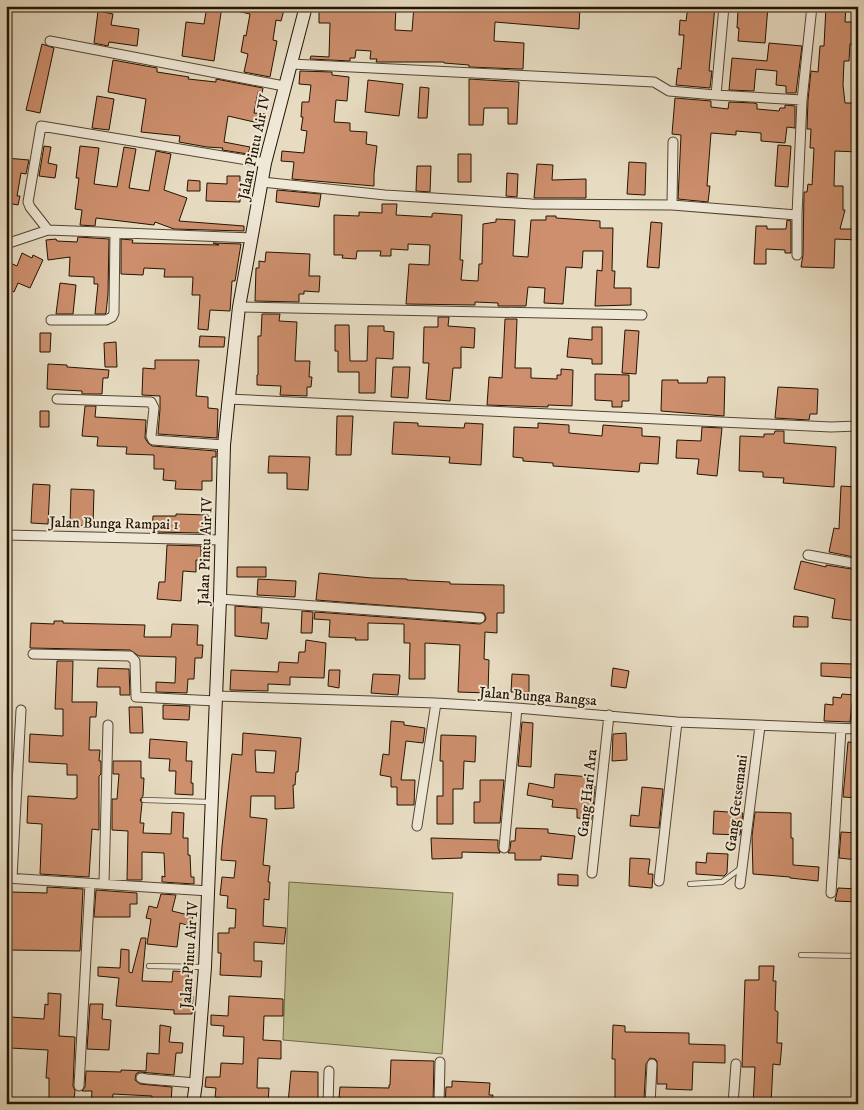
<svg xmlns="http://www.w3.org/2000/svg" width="864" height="1110" viewBox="0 0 864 1110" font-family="'IM FELL DW Pica',serif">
<rect width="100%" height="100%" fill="#e7dcc2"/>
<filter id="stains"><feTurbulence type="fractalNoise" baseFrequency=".004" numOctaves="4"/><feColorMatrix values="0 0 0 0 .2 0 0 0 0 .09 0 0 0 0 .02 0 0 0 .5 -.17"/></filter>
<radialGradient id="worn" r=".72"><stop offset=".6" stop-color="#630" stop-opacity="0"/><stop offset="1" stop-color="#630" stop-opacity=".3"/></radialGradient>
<path fill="#bebe8e" stroke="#706847" d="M289,882L453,893L442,1054L283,1040Z"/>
<path fill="#cd8f6d" stroke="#231300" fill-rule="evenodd" d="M207,6H222L214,61L182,56L186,22L204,24Z
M233,6H285L281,21L276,20L273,40L277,41L270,77L244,72L248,54L241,52L244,35L246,36L250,14L232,10Z
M319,6H396L395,30L412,31L414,6H580L579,29L495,22L494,41L524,43L523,69H519L469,67V65L444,63V62H376L377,59H370L371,51L356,50L355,58H350V61L310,59L311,56L329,57L330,23H319Z
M688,6H715L709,71H712L710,88L676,85L678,68L681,69L684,35H679L680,20L686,21Z
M747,6H768L765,43L738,41L739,28H737L738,10L747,11Z
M826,6L846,7L845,22H858V36H854L853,44H850L849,61H844L843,85L845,103H858V152L835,151L834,186H843V210H845L840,229H858V240L835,239L834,268L801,267L803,255L804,192H807L808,184L812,185L814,148H810L811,129H807L808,100L811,71L818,72L820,46H824Z
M98,11L113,14L111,25L139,29L137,46L109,42L108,46L94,43Z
M769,43L802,46L796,93H786V86L776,85L777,71L756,69L754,91L729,90L732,58L767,61Z
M42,44L54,48L40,113L26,110Z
M113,60L157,68V72L189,77L188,79L216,82V79L263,88L262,93L258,92L254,113L265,114L263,124L228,116L224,142L250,147L248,154L222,150L223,148L207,147L179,142L180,136L141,132L146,99L108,92Z
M300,71L332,72V75L349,77L347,101L336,100L334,122L350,123V131L367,132L366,144L377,146L374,174V186L292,179L294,162L281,161L282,151L304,153L307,131L301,130L303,117H301L302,102H309L311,85L299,84Z
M469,79L519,82L517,124H508V108H484L483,125H469Z
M368,80L403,84L399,116L365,112Z
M420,87L429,88L427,118H418Z
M97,96L114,99L109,130L92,128Z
M675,98L711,101V107L728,109L729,102L754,103L757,104V109L779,111L780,108H785V105L795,106V128L787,127L785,143L761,141V133L736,131V135L711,133L707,186H710L708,202L678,199L681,135L672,134Z
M778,145L791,146L788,187L775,186Z
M44,146L51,147L48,163L57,165L55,178L39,176Z
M80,146L99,148L94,184L117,187L124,147L136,149L129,188L149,191L156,151L171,154L164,190L187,198L179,221L244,226V231L174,229L155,222L154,225L96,218L95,226L80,225L82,210L75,209L79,178H76Z
M458,154H471V182H458Z
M6,158L29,160L26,174L21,173L17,196H20L18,205L7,203L8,193H6Z
M629,162L646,163L645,195L627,194Z
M537,164L553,165L552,180L586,179V198H534Z
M417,166H431L430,192L416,191Z
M507,173L518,174L517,197L506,196Z
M227,176H240V202L206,201L207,183L227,184Z
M188,180L200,181V191H187Z
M277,190L321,194L319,207L276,202Z
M382,204H397L396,215L432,217V214L434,213L462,215L460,260H463L461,280L478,281L479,264H482L483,224L496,222V219L515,220L513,256L528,257L531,220H546V216H556V218L600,221V228H613L612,271H615L614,288H631V305L595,306L597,270L602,271L603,251H583L582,268L566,267L563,304L544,303L545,288L528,287L526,306H498V303L475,302V305L406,304L409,264L429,265L430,245L408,244V250L391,249V256H380L381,251H357L356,259L342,258L343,255H334V215L359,216V212L382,213Z
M787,220L791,221V253H785V250L766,249V264H754L756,226H767V229H786Z
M651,222L662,223L659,268L647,267Z
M78,237L109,239L108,294L106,313L105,314H95L98,284H94V277L69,276L70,257L48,260L46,240L56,239L57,241L77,242Z
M121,239L133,240L132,243L219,245L213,243L241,244L235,281H232L230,311L210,310L208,330L198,329L200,295H192L193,277H164L165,269L144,268L143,275L121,274Z
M266,252L310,254L309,276H320L319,292L304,291V294H299V302L255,301L256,268H259V261L265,262Z
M22,253L32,258L33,255L43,260L30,288L18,283L14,292L6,288V261L17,266Z
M60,283L76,285L73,314H56Z
M262,314H280L279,321L297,322L295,361H310L309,377H312L311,387H307V396L280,395L281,386L257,385V375H258V336H261Z
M438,317H449L448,326L475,328L474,348L461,347V368H453L450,401L426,399L429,363H423L424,327H438Z
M505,319H517L515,368H531V378L557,379V375H561V369L573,370L572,406L548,405V407L487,405L489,377L502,378Z
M335,325H349L350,361H367L368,326H384V331L394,332L393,359L376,358L375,393H359V372H338V351H335Z
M592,327H602V364H592V359L567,357L569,338L592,340Z
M625,330L639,331L636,374L622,373Z
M40,333H51L50,352H40Z
M200,336L225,337L224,347H199Z
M116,342L117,367H105L104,343Z
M155,360H199L196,396L208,397V408L218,409L217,438L158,434L160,409V396L142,395L143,368L155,369Z
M48,364L67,365V367L109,370L108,378H103L102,394H82V391L47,389Z
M393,367H410L408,398L391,397Z
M595,374L629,375V401H622V407H612V401L595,400Z
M708,377H725L724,416L661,411L662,380H678V383H707Z
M778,387L818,389L817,414H810L809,420L775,418Z
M85,406H96L95,417L146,420L145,438L148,443L152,446L216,451V457H212V481H202V490L175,489L176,481L163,480L164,469H154V455L126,454L127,447L97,446L98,437L82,436Z
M40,411H49V427H40Z
M337,416H353L351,455H336Z
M394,422L418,423V426L464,428L465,423L483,424L481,465L449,463L450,457L392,454Z
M538,423L569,425V433L602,436L603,425L642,428V436L660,437L658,464L640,463L639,472L553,466V463L523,461V458L513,457L514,427L538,428Z
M702,427L722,428L717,476L697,474L699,459L676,458L677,440L701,441Z
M775,431H784V443L836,447L834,487L783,483L784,478L763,477V472L739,471L740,436L764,437V434H774Z
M269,456L310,457L308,490L287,489V473H268Z
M33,484L50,485L48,524L31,523Z
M841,486L855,487V495H858V539L854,557L829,552L834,528L839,529Z
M71,489L94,490L93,526L70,525Z
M176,514L208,515V525H202V533L152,532L153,516H176Z
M167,545L201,546V560H196V572L183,571L181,601L157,599L159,582H165Z
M801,561L826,567V565L858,570V621L832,618L835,599L794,589Z
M237,567H266V577H237Z
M319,573L372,578L407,579V580L450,582V584L504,585V613H497V633L485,632L484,659L489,660L488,693L458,692L460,645L425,643V679H409L410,643H404V624L368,623V640H355L356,638L329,637L330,620L314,619L315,612L480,624L485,621L486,618L484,613L316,600Z
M258,579L296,581L295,597L257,595Z
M235,606L262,608L261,623H269L267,639L235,636Z
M302,611L313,612L312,633H301Z
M794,616L808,617V627H793Z
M54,621H63V623L145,625L144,637H171L172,624L198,625L197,645H203L202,658H195L194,679H188L187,693L156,692V682L175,683L176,657L139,656L130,650L30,648L31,623L54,624Z
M306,640L326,643L324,678L290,677V685L268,684V691L230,690L231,670L278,672L279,662L298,663L299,652H305Z
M57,661H73L72,702H97L96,717H90L89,750H100L99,761H101V774L99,776V830L92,829L89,877L40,874L42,824L27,823L28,796L75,799V798H77V775H67V764L29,762L30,734L63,736V709H55Z
M821,663L853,664V678L821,676Z
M98,668L129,669L130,695H120V687H97Z
M613,668L629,671L626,688L611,686Z
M329,670H340L339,688L328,686Z
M373,674L400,675L398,695L371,693Z
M512,674L529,675V692H511Z
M842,694L855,695L852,703L850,722L824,721L825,704L833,705V697L841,698Z
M163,705L190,706L189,720L163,719Z
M129,707H142L143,733H130Z
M391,721L404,722V725L425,728L423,743L406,741L401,780H415L414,805H397V787H391V777L380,775L383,754L389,755Z
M522,722L533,723L531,767L518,766Z
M243,733L301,738L298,772H296L295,785H293L294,808L275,809V796H251L250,817L267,819L263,865L270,866L268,882H270L269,900L264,899L263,926L286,928L284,944L254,942V961H262L261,977L220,975L221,953H218V933H229V928H235L236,909L227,908L228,896L220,895L222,877L234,878L236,861L221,860L222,846L232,754L242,755ZM255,750L276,751L274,773L256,772Z
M626,733L627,760L612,761L613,734Z
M441,735L476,736L475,762L464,761L463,789H453V824H437V796H443V761H440Z
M150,739L187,742L186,761H192L191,783H193V795L175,794L176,771H169L170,759L149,758Z
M848,742L858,743V798L843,797Z
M113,761H141V778H144L143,796L140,800L142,803L140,823H144L143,833L171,834L172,812L184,813L183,838H188V855H190L191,877H194V884L162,882V876L165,877L164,853L142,852V880H127L128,831L112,830V799H117L119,774H113Z
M555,774L590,777V786H595L592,819L577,818V809L552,807L553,800L527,795L529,783L554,788Z
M480,780H504L500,823H474V802H480Z
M642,787L663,789L659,828L630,826L631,815L639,816Z
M714,811L743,813L740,835L713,834Z
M755,812L791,813V838H793V865L819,867L818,881L790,878V877L753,874L752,836Z
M516,828L548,829V833L575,836L572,859L541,856V860H515V853H508L510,849L511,841H515Z
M841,832L858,833V860L839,858Z
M431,838L498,840V848L500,853L462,852V858L432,859Z
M707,853L728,854L727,873L724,876L696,874V862L706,863Z
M630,858L650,859L648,874H653L652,888L629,886Z
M558,874L578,875V886L558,885Z
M47,887L83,889L80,951L10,950L11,892L47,893Z
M838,888L858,889V902L835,901Z
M96,890L137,893V904H130V917H94Z
M161,894L176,895L172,911L193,916L190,926L180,923L177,947L147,944L151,919L146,918L149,906L157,908Z
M141,938H146L142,981L172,982L173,971L188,972L190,996H193L192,1014H174V1010L116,1006L119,978L98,976V967L120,968L121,949L129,950V972L132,973Z
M759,966H774L773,981H776L775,1010L778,1012L777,1043H782L780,1065L773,1064L771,1104H753L755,1067H742L745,980H759Z
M48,993L61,994L59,1036L75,1037L73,1086L75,1091L74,1099H49V1078H46L48,1050L10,1048V1017L44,1019L45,1004L48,1005Z
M229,996L283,999V1016H264L263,1040L281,1041V1059L258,1058L257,1088H269L268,1103L244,1102L215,1097L216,1088L205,1087L206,1077H220L221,1063L243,1064L244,1037L223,1036L224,1026L211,1025V1015L228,1016Z
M90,1004H103L102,1019L111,1020L109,1050L87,1049Z
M160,1025L171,1027L169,1042L183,1043L182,1053H176L174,1075L139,1072L136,1074L135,1080L140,1084L172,1087L171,1104H152V1096L113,1094L112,1104H91L92,1091H82L85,1087L86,1071L121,1072V1070L146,1071L147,1053L159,1054Z
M613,1025L625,1026V1032L689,1033V1044L725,1045V1063L693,1062L692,1090L666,1089L667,1084H657V1061L655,1059L650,1058L646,1064L644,1099H615V1059H612Z
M391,1060L434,1061L433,1103L378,1101V1104H342V1098H339L340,1087L389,1088V1085H390Z
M291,1071L318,1072V1104L288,1103Z
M452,1081L490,1083L489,1095H493L492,1104H445L446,1087H452Z"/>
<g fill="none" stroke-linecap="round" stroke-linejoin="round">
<defs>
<path id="lane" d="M144,800L211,802
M690,884L722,882L741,868
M801,955L858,956
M149,966L203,967
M558,1104V1103"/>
<path id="street" d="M50,41L284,86
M291,64L654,82L669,91L716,95L724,6
M716,95L802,100
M262,182L385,195L532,204L672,205L797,215L802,100L812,6
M672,205L673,142
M797,215V255
M48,230L30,207L28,202L41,126L265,163
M6,244L48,230L252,238
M239,307L642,315
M51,320H106L112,317L114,313L115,233
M57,399L151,402L154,408L151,436L153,440L224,445
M228,399L831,427L858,426
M6,535L222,540
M808,555L858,564
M220,599L480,618
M33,654L130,656L135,661L136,697L216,701
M216,696L436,703L517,708L677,722L858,729
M855,729L858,704
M417,826L436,703
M504,848L517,708
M592,873L609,715
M6,878L209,891
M12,878L21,710
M659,881L677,722
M104,884L108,725
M740,884L760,726
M831,893L841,729
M141,1078L147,1079L196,1083
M79,1086L90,884
M328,1104L329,1071
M439,1104L440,1062
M650,1104L652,1064
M733,1104L736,1064"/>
<path id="secondary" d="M193,1104L196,1083L205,967L220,599L224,445L228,406L239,307L265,163L306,6"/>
</defs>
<use href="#lane" stroke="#544530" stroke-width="6"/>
<use href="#street" stroke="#544530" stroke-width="11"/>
<use href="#secondary" stroke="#231300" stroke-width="14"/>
<use href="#lane" stroke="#efe8d7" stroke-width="4.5"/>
<use href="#street" stroke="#efe8d7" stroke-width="9"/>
<use href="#secondary" stroke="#efe8d7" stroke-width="12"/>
</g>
<g text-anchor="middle" stroke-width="4" stroke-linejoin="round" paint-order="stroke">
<g font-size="15" fill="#231300" stroke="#efe8d7">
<text transform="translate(254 147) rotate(-78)" y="5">Jalan Pintu Air IV</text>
<text transform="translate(114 523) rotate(1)" y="5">Jalan Bunga Rampai 1</text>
<text transform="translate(205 551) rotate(-88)" y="5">Jalan Pintu Air IV</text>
<text transform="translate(538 696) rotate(4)" y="5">Jalan Bunga Bangsa</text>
<text transform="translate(587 793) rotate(-84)" y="5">Gang Hari Ara</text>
<text transform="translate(736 803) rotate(-83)" y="5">Gang Getsemani</text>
<text transform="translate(189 955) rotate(-86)" y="5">Jalan Pintu Air IV</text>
</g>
</g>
<rect width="864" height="1110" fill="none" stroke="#e7dcc2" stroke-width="25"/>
<rect x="8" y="8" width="849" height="1095" fill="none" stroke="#231300" stroke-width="2.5"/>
<rect x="12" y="12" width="839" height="1085" fill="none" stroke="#231300"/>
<rect width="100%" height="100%" filter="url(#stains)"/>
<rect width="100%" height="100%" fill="url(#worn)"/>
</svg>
